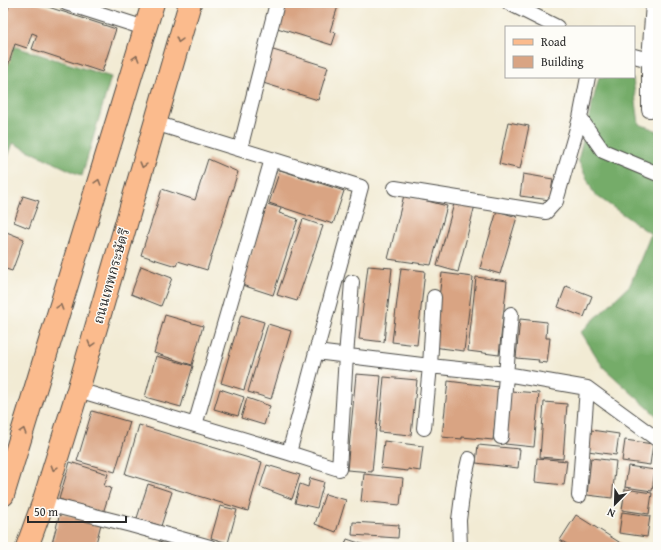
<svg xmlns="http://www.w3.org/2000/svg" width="661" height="550" viewBox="0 0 661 550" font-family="'Gentium Book Plus','Noto Serif Thai',serif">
<rect width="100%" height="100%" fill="#fdfcf7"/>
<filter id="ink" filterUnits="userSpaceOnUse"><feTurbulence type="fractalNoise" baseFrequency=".025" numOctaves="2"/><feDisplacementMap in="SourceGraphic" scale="8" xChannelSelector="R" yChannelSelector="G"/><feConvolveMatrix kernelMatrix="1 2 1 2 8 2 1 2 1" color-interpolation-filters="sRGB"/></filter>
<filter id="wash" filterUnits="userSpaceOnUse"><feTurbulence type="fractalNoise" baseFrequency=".012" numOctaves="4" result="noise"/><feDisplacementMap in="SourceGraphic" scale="16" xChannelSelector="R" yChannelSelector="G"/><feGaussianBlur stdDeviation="0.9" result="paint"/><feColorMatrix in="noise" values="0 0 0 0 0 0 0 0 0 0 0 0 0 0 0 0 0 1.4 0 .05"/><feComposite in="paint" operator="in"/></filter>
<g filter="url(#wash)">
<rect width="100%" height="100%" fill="#f2ebd4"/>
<path fill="#74ac69" stroke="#506c4a" d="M3,43L111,77L82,176L13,143L3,170Z
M599,77H627L633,79L639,124L658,131V417L603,367L581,332L630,285L651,234L594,194L578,160Z"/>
<g id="blocks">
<path fill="#d9a483" d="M10,3H36L116,29L102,72L32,49L37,35L32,33L27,48L15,44L8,66L3,65V24Z
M114,3H124L123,6Z
M282,3H339L330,31L336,33L332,45L274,27Z
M270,49L328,67L318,100L260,82Z
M508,122L529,126L520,169L499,164Z
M208,159L238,172L207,270L178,261L176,266L141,255L162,189L195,200Z
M280,170L344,191L333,224L269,203Z
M523,174L553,179L550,200L520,196Z
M404,195L447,206L431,265L388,259Z
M23,196L39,201L29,228L14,222Z
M455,200L475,205L458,272L437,266Z
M267,204L281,208L279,213L298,219L273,295L242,285Z
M497,211L517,217L500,274L480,268Z
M303,219L323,226L297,301L277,295Z
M4,231L24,239L12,271L3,268Z
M141,266L172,278L161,306L131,294Z
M368,266L392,268L384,342L359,339Z
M401,268L425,271L417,345L392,342Z
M442,273L473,277L464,351L433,347Z
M476,277L507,281L499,355L468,351Z
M566,286L592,296L584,317L558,307Z
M165,315L203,326L192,365L154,353Z
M241,315L264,322L244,390L221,383Z
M520,319L547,322L546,338H550L547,363L538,362L539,360L516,358Z
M268,324L291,331L271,399L248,392Z
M156,356L193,366L181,407L145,397Z
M356,374L381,376L372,472L347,470Z
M384,377L417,380L411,435L379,432Z
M448,381L464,383L499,387L493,440L462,437V439L442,437Z
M220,389L244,397L238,416L214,409Z
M510,391L539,393L534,447L505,444Z
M247,398L270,406L264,425L241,418Z
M544,402L567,404L563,459L540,457Z
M92,411L130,422L115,472L77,461Z
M139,425L262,462L248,511L125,474Z
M591,430L619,434L616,455L588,451Z
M625,440L653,444L650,465L622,461Z
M384,441L423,446L420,471L408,469V471L381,468Z
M478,445L520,449L518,468L476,463Z
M537,458L567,461L564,485L535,482Z
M591,458L616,461L612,498L587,495Z
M70,462L108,474L104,486L111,488L103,513L59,499Z
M267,465L300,475L292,499L260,487Z
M628,466L655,470L652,491L625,487Z
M364,474L403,478L400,505L361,501Z
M310,478L324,482L317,508L295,503L300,484L308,487Z
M148,484L172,492L161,526L137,518Z
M625,489L652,493L649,514L622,510Z
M325,494L346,500L336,532L315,524Z
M220,506L237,510L228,543L211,538Z
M622,512L650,516L647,537L619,533Z
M60,513L101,524L95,547H51Z
M576,515L627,547H572L560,540Z
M353,522L399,525L398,538L352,535Z
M347,539L365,545V547H344Z
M159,542L176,547H158Z"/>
</g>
</g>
<g filter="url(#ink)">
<use href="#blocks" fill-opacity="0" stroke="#494844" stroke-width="1"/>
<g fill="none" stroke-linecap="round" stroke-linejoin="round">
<defs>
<path id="minor" d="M66,3L145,28
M509,3L557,27
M653,3L649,60V110H658
M634,56L649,60
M588,77L580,118L603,151L658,174
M155,123L361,187L316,352L289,453
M240,149L277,3
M395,188L546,212L556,201L580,118
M316,352L430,366L506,374L587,388L658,440
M78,390L289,453L339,469L346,356L352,282
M195,425L272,159
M424,428L430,366L434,297
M501,437L511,314
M579,496L587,388
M43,503L131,525L210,547
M460,547L459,520L464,481L469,459"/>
<path id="primary" d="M3,495L153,3
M27,547L43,503L78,390L190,3"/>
</defs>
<use href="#minor" stroke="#494844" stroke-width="16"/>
<use href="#primary" stroke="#494844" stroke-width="24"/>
<use href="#minor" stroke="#fff" stroke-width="14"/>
<use href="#primary" stroke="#fbbb8d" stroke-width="22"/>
</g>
<defs><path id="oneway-chevron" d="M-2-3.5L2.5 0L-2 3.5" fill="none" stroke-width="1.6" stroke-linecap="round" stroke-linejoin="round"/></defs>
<g stroke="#896c57">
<use href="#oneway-chevron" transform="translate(179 40) rotate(106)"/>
<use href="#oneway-chevron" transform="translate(136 58) rotate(-73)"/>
<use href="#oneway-chevron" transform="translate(143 165) rotate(106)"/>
<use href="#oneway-chevron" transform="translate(98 182) rotate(-73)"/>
<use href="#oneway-chevron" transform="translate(60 307) rotate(-73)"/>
<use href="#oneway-chevron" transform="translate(91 344) rotate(106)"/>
<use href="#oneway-chevron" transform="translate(23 431) rotate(-73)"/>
<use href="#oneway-chevron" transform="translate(54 468) rotate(107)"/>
</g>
</g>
<g text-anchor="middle" stroke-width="3" stroke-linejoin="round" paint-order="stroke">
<g font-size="14" fill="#2b2b2b" stroke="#fdfcf7">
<text transform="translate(111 276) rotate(-74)" y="5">ถนนเทพกระษัตรี</text>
</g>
</g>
<rect width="661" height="550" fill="none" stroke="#fdfcf7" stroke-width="16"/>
<rect x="505" y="26" width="130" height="52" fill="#fdfcf7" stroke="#a9a8a5"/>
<rect x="513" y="39" width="20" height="6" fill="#fbbb8d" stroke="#a9a8a5"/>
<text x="541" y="46" font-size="12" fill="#2b2b2b">Road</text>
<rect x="513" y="56" width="20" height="12" fill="#d9a483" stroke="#a9a8a5"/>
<text x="541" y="66" font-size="12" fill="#2b2b2b">Building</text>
<g transform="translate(615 504) rotate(203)" stroke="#fdfcf7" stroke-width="3" paint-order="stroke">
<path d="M0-3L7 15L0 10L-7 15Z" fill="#2b2b2b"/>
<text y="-6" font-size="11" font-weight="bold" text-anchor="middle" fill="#2b2b2b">N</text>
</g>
<path d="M28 516v6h98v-6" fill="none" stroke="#2b2b2b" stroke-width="2"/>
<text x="34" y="516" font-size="12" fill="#2b2b2b" stroke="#fdfcf7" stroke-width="3" paint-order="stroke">50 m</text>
</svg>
